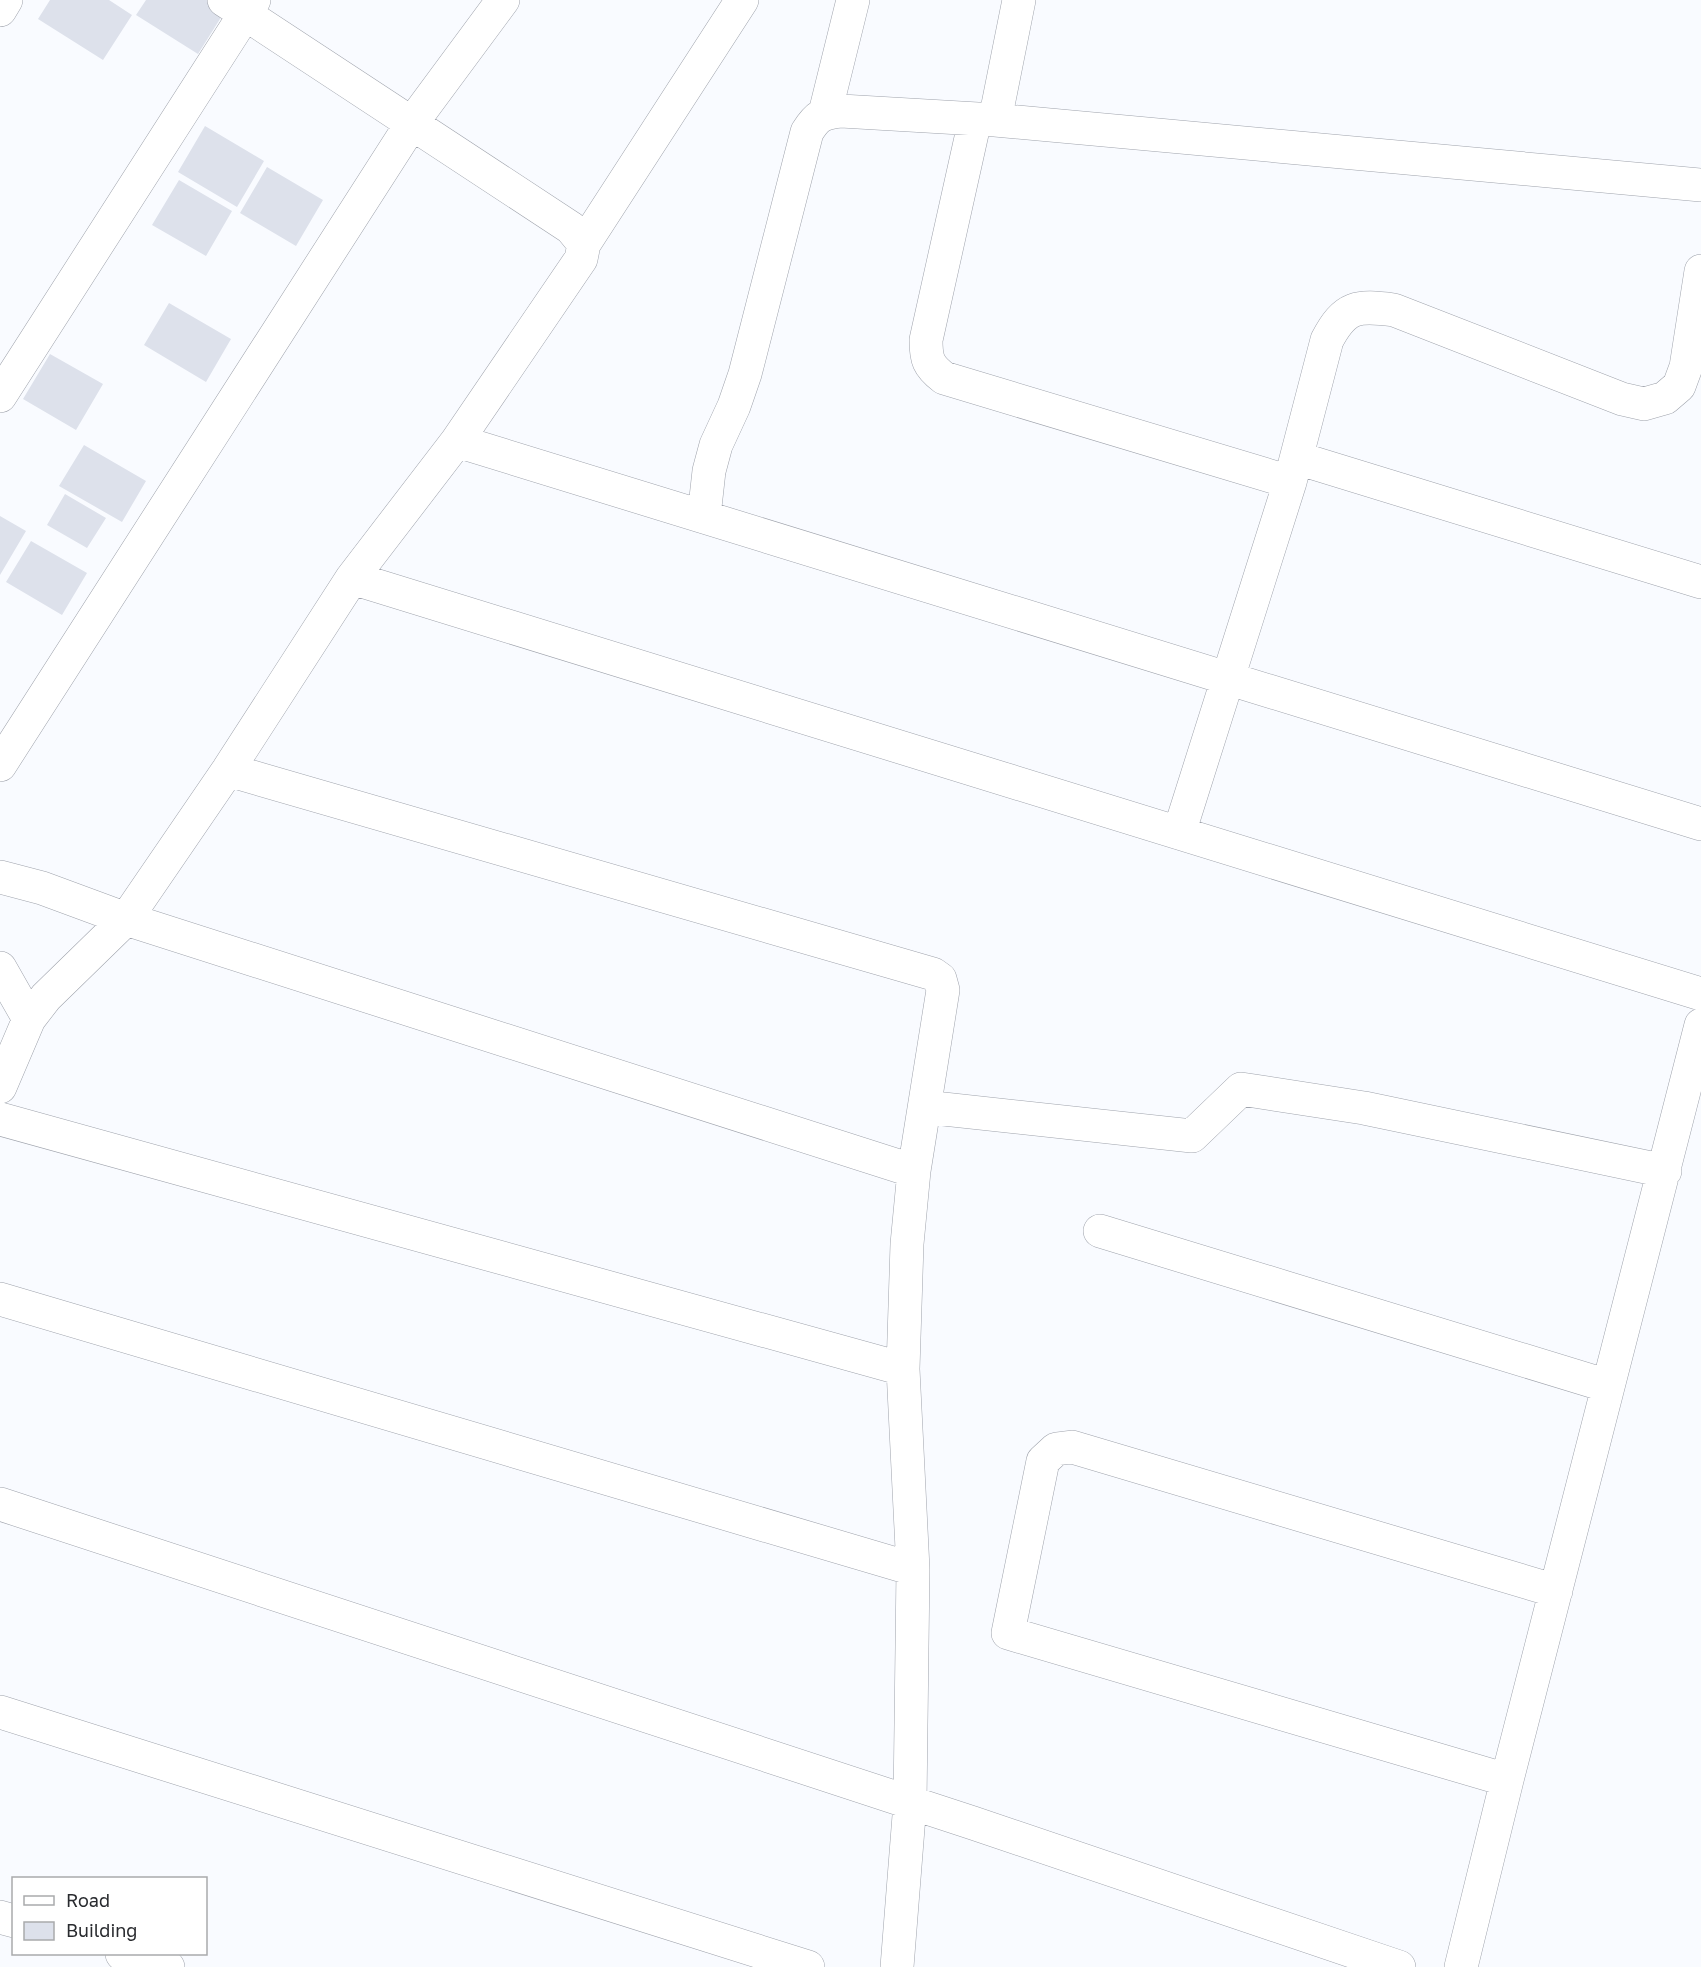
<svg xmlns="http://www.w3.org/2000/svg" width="1701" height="1967" viewBox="0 0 1701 1967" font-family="'Golos Text',sans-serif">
<rect width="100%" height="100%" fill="#f9fbff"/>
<path fill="#dde1eb" d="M50,0H109L132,15L103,60L38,19Z
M146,0H207L225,11L198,54L136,15Z
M205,126L264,161L237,207L178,172Z
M267,167L323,200L296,246L240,213Z
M179,180L232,211L206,256L152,225Z
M169,303L231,339L206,382L144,345Z
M50,354L103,384L76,430L23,399Z
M84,445L146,481L122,522L59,486Z
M65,494L106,518L87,548L47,525Z
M0,516L26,531L0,575Z
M31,541L87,573L62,615L6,582Z"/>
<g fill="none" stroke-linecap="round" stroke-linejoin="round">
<defs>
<path id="minor" d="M0,10L6,0
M825,113L853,0
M975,120L926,340C926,359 928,366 944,378L1290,482
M995,120L1019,0
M584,244L742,0
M0,396L254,0
M457,441L1701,824
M1297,458L1701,582
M704,516L709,471L716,445L734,406L745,374L807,132C817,116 822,113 841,111L995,120L1701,185
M352,578L1701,994
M0,765L412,123L503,0
M228,770L933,974L940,979L943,990L914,1171L907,1244L903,1369L913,1569L910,1803L897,1967
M1179,833L1290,482L1327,340C1345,306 1357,305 1394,310L1622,399L1644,404L1665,398L1679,386L1686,367L1701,271
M0,877L42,888L126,919L914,1171
M0,968L29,1019
M0,1087L29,1019L46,997L126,919L228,770L352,578L457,441L581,259L584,244L571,228L224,0
M925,1107L1192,1136L1241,1089L1364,1108L1665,1171
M0,1119L903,1369
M1100,1231L1608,1386
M0,1299L913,1569
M0,1504L973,1823L1399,1967
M0,1712L808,1967
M1507,1780L1008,1633L1043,1461L1056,1449L1072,1447L1556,1591
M0,1917L14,1921
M122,1954L168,1967
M1461,1967L1507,1780L1701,1025"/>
</defs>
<use href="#minor" stroke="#9fa3ac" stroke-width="34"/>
<use href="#minor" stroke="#fff" stroke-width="33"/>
</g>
<rect x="12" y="1877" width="195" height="78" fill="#ffffff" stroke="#a9aaac" stroke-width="1.5"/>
<rect x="24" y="1896" width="30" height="9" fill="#ffffff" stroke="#a9aaac" stroke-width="1.5"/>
<text x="66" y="1907" font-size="18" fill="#292b2f">Road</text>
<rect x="24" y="1922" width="30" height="18" fill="#dde1eb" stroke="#a9aaac" stroke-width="1.5"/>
<text x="66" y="1937" font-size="18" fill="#292b2f">Building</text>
</svg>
